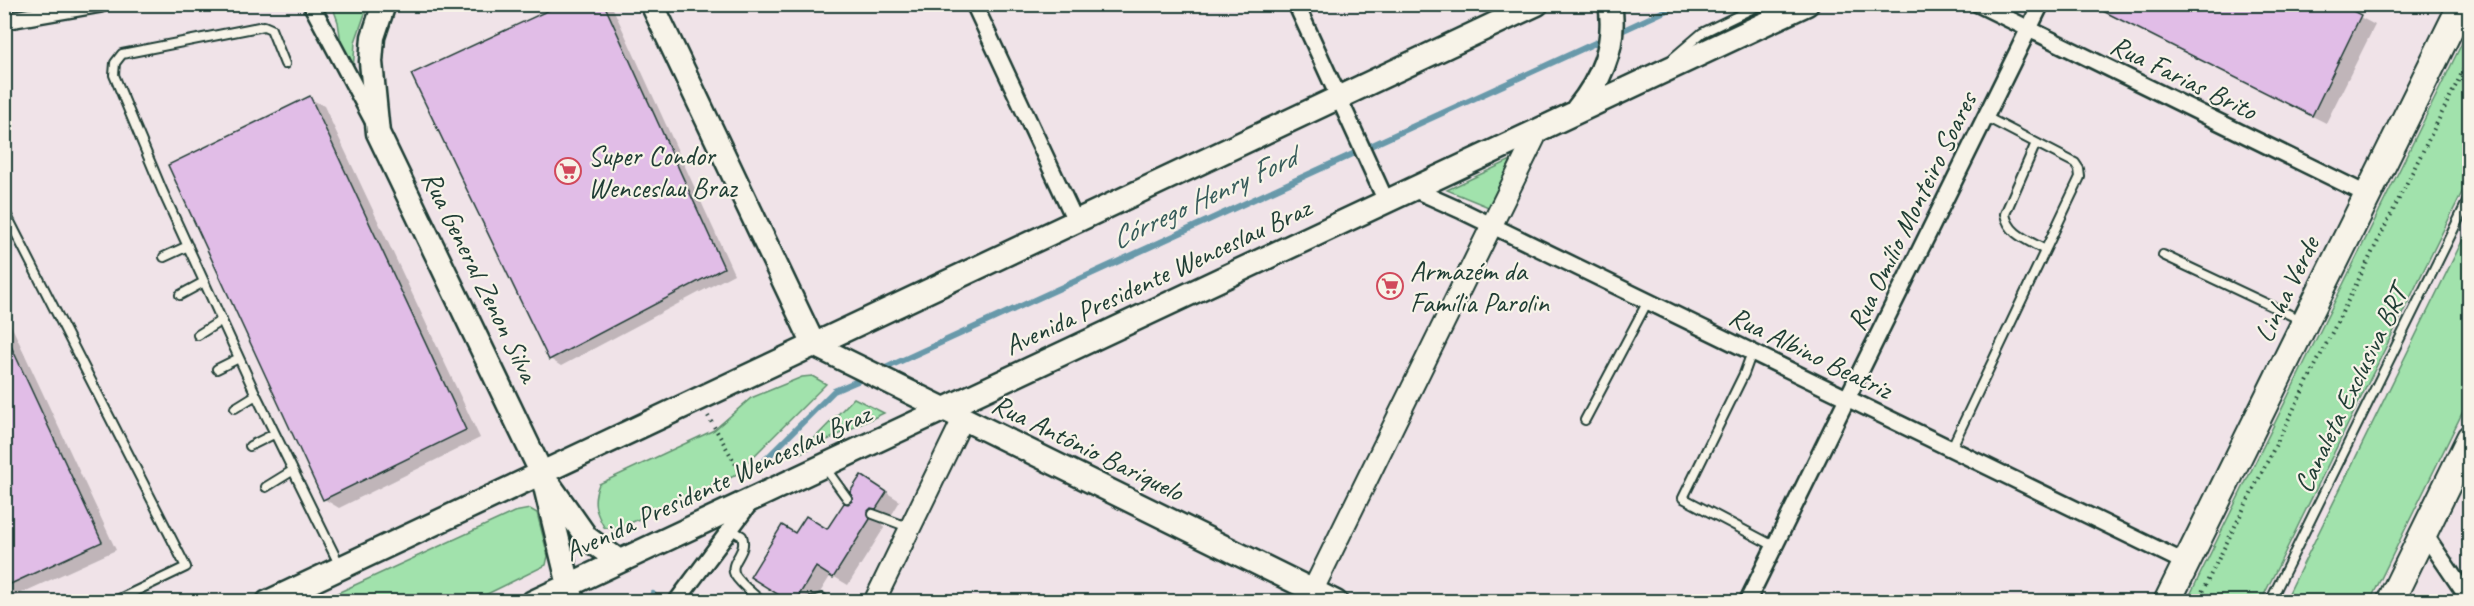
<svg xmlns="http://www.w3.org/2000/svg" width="2474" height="606" viewBox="0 0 2474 606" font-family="Caveat,sans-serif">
<rect width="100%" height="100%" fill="#f0e3e8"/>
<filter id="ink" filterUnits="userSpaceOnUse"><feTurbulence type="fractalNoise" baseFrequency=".0167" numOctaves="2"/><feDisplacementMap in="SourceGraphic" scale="12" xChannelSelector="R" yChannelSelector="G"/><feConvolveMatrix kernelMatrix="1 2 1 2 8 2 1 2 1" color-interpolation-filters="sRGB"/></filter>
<g filter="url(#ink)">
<path fill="#a1e2ac" stroke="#609070" stroke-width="1.5" d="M332,5H368L355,42L353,73L342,49L338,22Z
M2469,29V178L2261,601H2187Z
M1511,160L1491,208L1447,190Z
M2469,227V399L2370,601H2285Z
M812,376L826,384L734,476L615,530L604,527C595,511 592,502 599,484L714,430L751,398L802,377Z
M854,398L884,413L800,453Z
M530,509L537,513L548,556L546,565L473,601H320L514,512Z"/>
<path fill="#0003" d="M565,4H611L734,274L561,366L550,359Z
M2335,4L2375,25L2326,123L2107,13Z
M309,98L324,106L480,438L339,508L324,499Z
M4,310L116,550L4,601Z
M876,486L900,501L891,516H886L881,520L884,528L848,585L831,575L814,602H793L796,535L828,531L849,505Z"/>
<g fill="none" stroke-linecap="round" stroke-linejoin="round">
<path stroke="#6899aa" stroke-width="6" d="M1615,34L1680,4
M879,371L1606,38
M765,460L834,391L867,377
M646,602L653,594"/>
</g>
<path fill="#e1bde7" stroke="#1f3d34" stroke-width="1.5" d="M562,4H604L724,268L549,360L411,74Z
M2089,4H2339L2361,15L2312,116Z
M310,96L466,430L323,500L168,165Z
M4,331L102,542L4,587Z
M861,475L887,492L876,509L871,508L868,511L870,519L833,578L816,567L795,602H790L750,577L782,525L795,533L806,516L827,529L844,503L848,504L852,501L850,492Z"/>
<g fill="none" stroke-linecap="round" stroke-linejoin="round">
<defs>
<path id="service" d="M1674,57L1702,33L1762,4
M285,64L271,29L264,26L122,54L115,63L114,75L162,190L256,395L340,566
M2036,143L2005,214C2009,235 2028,240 2045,250
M4,210L186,567L113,602
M2163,255L2301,320
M164,257L188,246
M180,295L204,282
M198,335L222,320
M1752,352L1744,374L1683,498L1774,546
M217,369L239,358
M235,408L256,395
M1585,420L1648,301
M250,446L274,434
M1951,449L2080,177L2079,169L2075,163L1986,117
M826,469L847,498
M266,487L292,471
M873,514L908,527
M730,529L742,536C748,554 728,561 735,575C741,585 754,594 762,602
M809,602L822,598L826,602
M2270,602L2470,196"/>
<path id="minor" d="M311,4L373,121
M974,4L1076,222
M1296,4L1386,201
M1978,4L2368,195
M4,21L101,4
M1413,189L1462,211L2186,563
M2424,533L2470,601
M676,602L750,503
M1747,602L2041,4"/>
<path id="tertiary" d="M874,602L963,419
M1307,602L1538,131"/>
<path id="secondary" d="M384,4L373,37L371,62L378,133L542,474L573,602
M652,4L814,345L1336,602
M1577,110C1602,79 1617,45 1610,4
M551,487L587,538L619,561
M268,602L1537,4
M533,602L1807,4"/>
<path id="trunk" d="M2167,602L2462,4
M2390,602L2470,438"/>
</defs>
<use href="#service" stroke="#1f3d34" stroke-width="12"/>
<use href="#minor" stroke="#1f3d34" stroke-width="20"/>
<use href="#tertiary" stroke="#1f3d34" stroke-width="24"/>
<use href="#secondary" stroke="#1f3d34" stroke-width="27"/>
<use href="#trunk" stroke="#1f3d34" stroke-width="30"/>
<path stroke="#1f3d34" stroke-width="4" stroke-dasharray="1.5 4.5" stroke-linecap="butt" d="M708,416L746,482
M2197,602L2470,57"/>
<use href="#service" stroke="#f7f3e8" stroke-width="8"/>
<use href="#minor" stroke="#f7f3e8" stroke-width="15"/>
<use href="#tertiary" stroke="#f7f3e8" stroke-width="20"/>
<use href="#secondary" stroke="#f7f3e8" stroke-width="22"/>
<use href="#trunk" stroke="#f7f3e8" stroke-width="26"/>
</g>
</g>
<defs>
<symbol id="supermarket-ring" viewBox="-11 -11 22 22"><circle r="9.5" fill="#f7f3e8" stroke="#d1495b" stroke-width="1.5"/><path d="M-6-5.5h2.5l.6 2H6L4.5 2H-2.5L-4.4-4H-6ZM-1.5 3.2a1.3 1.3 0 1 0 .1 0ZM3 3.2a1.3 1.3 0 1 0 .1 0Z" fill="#d1495b"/></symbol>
</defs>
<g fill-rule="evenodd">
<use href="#supermarket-ring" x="553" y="156" width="30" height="30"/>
<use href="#supermarket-ring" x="1375" y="271" width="30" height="30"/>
</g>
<g text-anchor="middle" stroke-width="4.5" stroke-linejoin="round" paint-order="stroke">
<g font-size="28" fill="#1f3d34" stroke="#f7f3e8">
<text transform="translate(2184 77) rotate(26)" y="10">Rua Farias Brito</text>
<text transform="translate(1911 211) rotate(-64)" y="10">Rua Omílio Monteiro Soares</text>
<text transform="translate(481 276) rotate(64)" y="10">Rua General Zenon Silva</text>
<text transform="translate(1157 276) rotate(-25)" y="10">Avenida Presidente Wenceslau Braz</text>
<text transform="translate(2286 289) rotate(-64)" y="10">Linha Verde</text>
<text transform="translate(1811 352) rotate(26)" y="10">Rua Albino Beatriz</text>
<text transform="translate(2350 389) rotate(-64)" y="10">Canaleta Exclusiva BRT</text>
<text transform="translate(1088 447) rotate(26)" y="10">Rua Antônio Bariquelo</text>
<text transform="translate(717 482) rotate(-25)" y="10">Avenida Presidente Wenceslau Braz</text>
</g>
<g font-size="28" fill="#1f3d34" stroke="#f7f3e8" text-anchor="start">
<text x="588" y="165">Super Condor<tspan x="588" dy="32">Wenceslau Braz</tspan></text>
<text x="1410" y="280">Armazém da<tspan x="1410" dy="32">Família Parolin</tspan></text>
</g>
<g font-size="30" font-style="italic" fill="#375c5b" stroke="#f7f3e8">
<text transform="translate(1203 198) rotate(-25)" y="10">Córrego Henry Ford</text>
</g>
</g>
<rect width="2474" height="606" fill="none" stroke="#f7f3e8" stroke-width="24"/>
<rect x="12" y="12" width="2450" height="582" fill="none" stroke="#1f3d34" stroke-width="2" filter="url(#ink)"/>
</svg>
